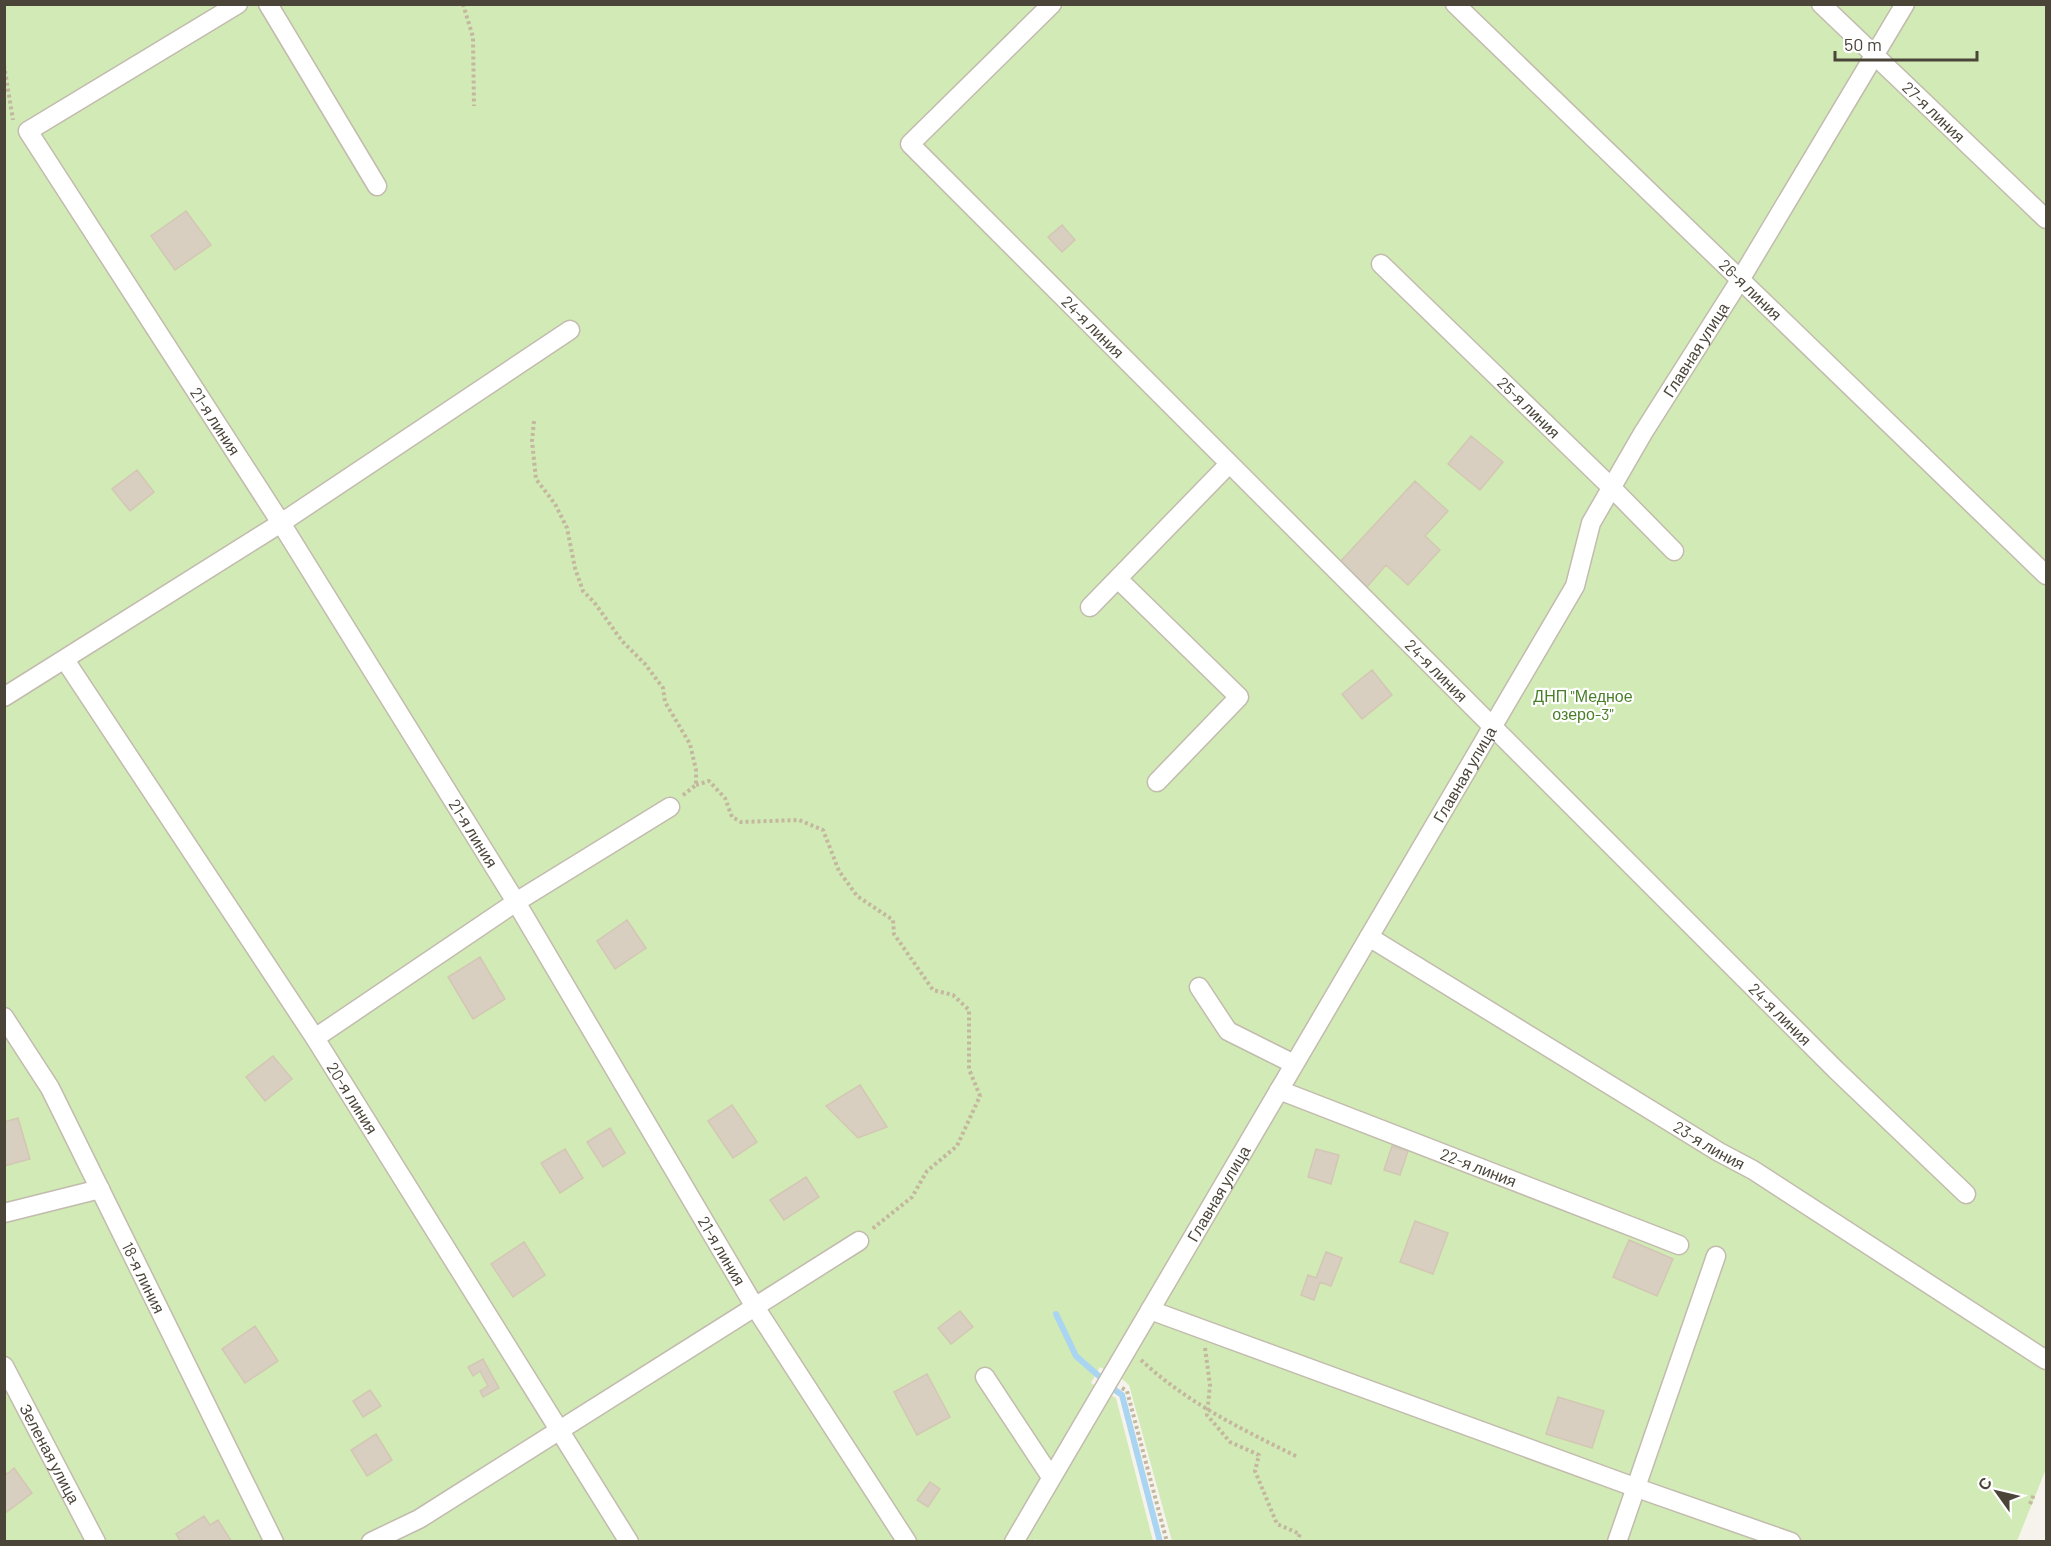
<svg xmlns="http://www.w3.org/2000/svg" width="2051" height="1546" viewBox="0 0 2051 1546" font-family="Barlow,sans-serif">
<rect width="100%" height="100%" fill="#f6f3ec"/>
<path fill="#d2eab5" d="M4,5H2046V1469L2017,1541H1172L1129,1385L1122,1379L1100,1367L1091,1383L1116,1398L1153,1541L1040,1542L1035,1539L1033,1542L5,1541Z"/>
<g fill="none" stroke-linecap="round" stroke-linejoin="round">
<path stroke="#a9d4f2" stroke-width="6" d="M1056,1314L1076,1356L1100,1377
M1112,1388L1122,1395L1160,1542"/>
</g>
<path fill="#d8cfc1" stroke="#d3c7b4" stroke-width="1.5" d="M186,211L211,245L175,270L151,236Z
M1062,225L1075,240L1062,252L1048,237Z
M1471,436L1503,462L1480,490L1448,464Z
M137,470L154,492L130,511L112,489Z
M1415,481L1448,511L1425,536L1440,550L1408,585L1386,565L1367,587L1340,562Z
M1372,670L1392,695L1362,719L1342,694Z
M627,920L646,948L615,969L597,941Z
M480,957L505,999L473,1019L448,977Z
M273,1056L292,1079L265,1101L246,1077Z
M860,1085L887,1127L858,1138L826,1106Z
M732,1105L757,1142L733,1158L708,1121Z
M18,1118L30,1159L4,1166V1122Z
M610,1128L625,1153L603,1167L587,1142Z
M1392,1146L1408,1151L1400,1175L1384,1170Z
M565,1149L583,1178L560,1193L541,1163Z
M1316,1149L1339,1155L1331,1184L1308,1177Z
M806,1177L819,1197L784,1220L770,1200Z
M1415,1221L1448,1233L1433,1274L1400,1262Z
M1629,1240L1673,1259L1657,1296L1613,1277Z
M524,1242L545,1275L513,1297L491,1264Z
M1326,1252L1342,1258L1331,1286L1320,1282L1314,1300L1301,1295L1308,1275L1316,1278Z
M960,1311L973,1327L951,1344L938,1328Z
M255,1326L278,1361L245,1383L222,1349Z
M483,1359L499,1388L483,1397L480,1391L488,1386L480,1371L473,1376L468,1367Z
M927,1374L950,1417L917,1435L894,1392Z
M370,1390L381,1406L363,1417L353,1401Z
M1558,1397L1604,1411L1592,1448L1546,1434Z
M376,1434L392,1460L367,1476L351,1450Z
M14,1468L32,1493L4,1514V1471L7,1474Z
M930,1482L940,1489L928,1507L917,1500Z
M204,1516L210,1525L218,1520L232,1542H181L176,1534Z"/>
<g fill="none" stroke-linecap="round" stroke-linejoin="round">
<defs>
<g id="minor">
<path id="s1" d="M238,4L28,131L281,523L516,902L755,1307L907,1542"/>
<path d="M268,4L377,186"/>
<path id="s2" d="M1052,4L910,144L1836,1070L1966,1194"/>
<path id="s3" d="M1455,4L2046,575"/>
<path id="s4" d="M1821,4L2046,219"/>
<path id="s5" d="M1381,264L1612,488L1674,551"/>
<path d="M1118,579L1239,697L1157,782"/>
<path d="M1090,607L1229,464"/>
<path id="s6" d="M65,660L315,1038L629,1542"/>
<path d="M4,697L281,523L570,330"/>
<path id="s7" d="M1369,937L1719,1152L1753,1170L2046,1360"/>
<path d="M1199,987L1228,1031L1294,1064"/>
<path id="s8" d="M4,1017L50,1088L274,1542"/>
<path d="M315,1038L516,902L670,807"/>
<path id="s9" d="M1279,1090L1679,1245"/>
<path d="M4,1213L100,1189"/>
<path d="M1150,1310L1637,1488L1791,1542"/>
<path id="s10" d="M4,1366L96,1542"/>
<path d="M985,1377L1051,1477"/>
<path d="M371,1542L419,1519L859,1241"/>
<path id="s11" d="M1014,1542L1575,586L1591,523L1643,433L1740,280L1905,4"/>
<path d="M1617,1542L1716,1256"/>
</g>
</defs>
<use href="#minor" stroke="#c2bbae" stroke-width="21"/>
<path stroke="#c4b79f" stroke-width="4" stroke-dasharray="3 3" stroke-linecap="butt" d="M463,4L473,37L474,106
M4,65L13,120
M534,421L532,441L536,479L555,504L567,528L575,568L583,591L594,602L622,641L645,664L663,688L665,702L690,744L696,770V785L682,796
M696,785L709,781L725,798L732,817L741,822L799,820L823,830L839,871L857,896L893,920L894,934L933,990L953,995L969,1010V1069L980,1096L957,1146L927,1171L912,1197L871,1230
M1205,1348L1210,1385L1207,1415L1230,1442L1259,1455L1255,1471L1277,1524L1300,1534L1297,1542
M1141,1360C1186,1402 1241,1429 1296,1456
M1122,1388L1127,1391L1167,1542
M2030,1504L2034,1494"/>
<use href="#minor" stroke="#fff" stroke-width="18"/>
</g>
<g text-anchor="middle" stroke-width="4.5" stroke-linejoin="round" paint-order="stroke">
<g font-size="16" fill="#4b4439" stroke="#fff">
<text dy="6" stroke="none"><textPath href="#s4" startOffset="156">27-я линия</textPath></text>
<text dy="6" stroke="none"><textPath href="#s3" startOffset="411">26-я линия</textPath></text>
<text dy="6" stroke="none"><textPath href="#s2" startOffset="458">24-я линия</textPath></text>
<text dy="6" stroke="none"><textPath href="#s11" startOffset="1376">Главная улица</textPath></text>
<text dy="6" stroke="none"><textPath href="#s5" startOffset="206">25-я линия</textPath></text>
<text dy="6" stroke="none"><textPath href="#s1" startOffset="591">21-я линия</textPath></text>
<text dy="6" stroke="none"><textPath href="#s2" startOffset="944">24-я линия</textPath></text>
<text dy="6" stroke="none"><textPath href="#s11" startOffset="890">Главная улица</textPath></text>
<text dy="6" stroke="none"><textPath href="#s1" startOffset="1077">21-я линия</textPath></text>
<text dy="6" stroke="none"><textPath href="#s2" startOffset="1430">24-я линия</textPath></text>
<text dy="6" stroke="none"><textPath href="#s6" startOffset="524">20-я линия</textPath></text>
<text dy="6" stroke="none"><textPath href="#s7" startOffset="399">23-я линия</textPath></text>
<text dy="6" stroke="none"><textPath href="#s9" startOffset="214">22-я линия</textPath></text>
<text dy="6" stroke="none"><textPath href="#s11" startOffset="404">Главная улица</textPath></text>
<text dy="6" stroke="none"><textPath href="#s1" startOffset="1563">21-я линия</textPath></text>
<text dy="6" stroke="none"><textPath href="#s8" startOffset="296">18-я линия</textPath></text>
<text dy="6" stroke="none"><textPath href="#s10" startOffset="99">Зеленая улица</textPath></text>
</g>
<g font-size="16" fill="#4a7f2a" stroke="#fff">
<text x="1583" y="702">ДНП "Медное<tspan x="1583" dy="18">озеро-3"</tspan></text>
</g>
</g>
<rect width="2051" height="1546" fill="none" stroke="#4b4439" stroke-width="12"/>
<g transform="translate(1997 1492) rotate(304)" stroke="#ffffff" stroke-width="4.5" paint-order="stroke">
<path d="M0-4.5L10 22L0 15L-10 22Z" fill="#4b4439"/>
<text y="-9" font-size="16" font-weight="bold" text-anchor="middle" fill="#4b4439">С</text>
</g>
<path d="M1835 51v9h142v-9" fill="none" stroke="#4b4439" stroke-width="3"/>
<text x="1844" y="51" font-size="18" fill="#4b4439" stroke="#ffffff" stroke-width="4.5" paint-order="stroke">50 m</text>
</svg>
